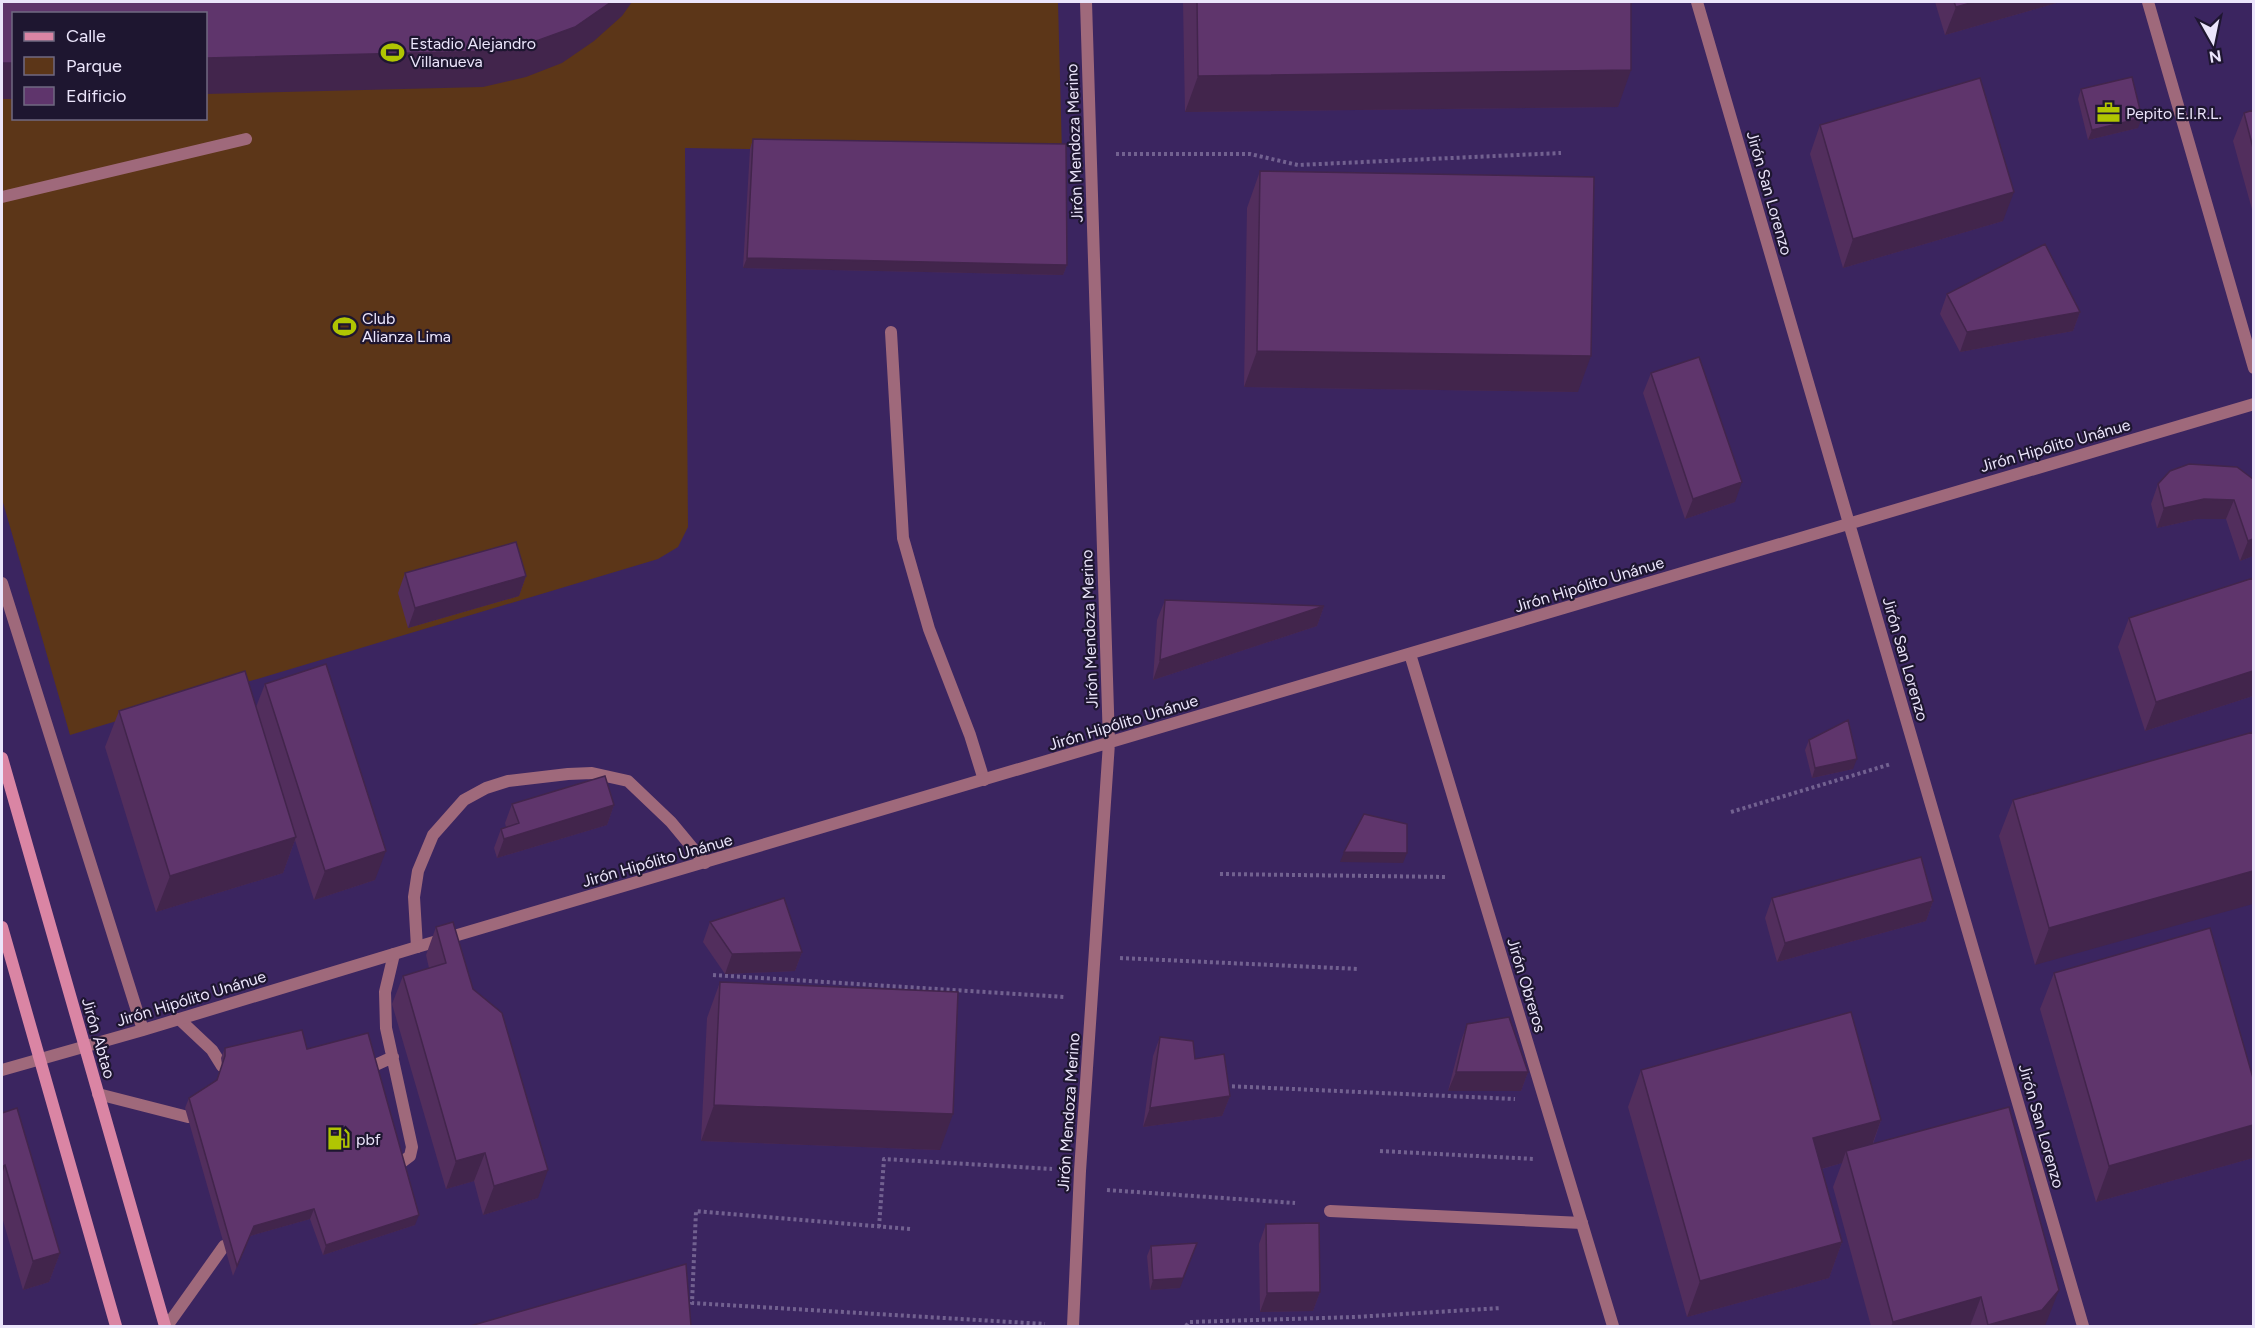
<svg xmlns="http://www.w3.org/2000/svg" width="2255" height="1328" viewBox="0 0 2255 1328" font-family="Figtree,sans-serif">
<rect width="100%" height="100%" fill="#3b2560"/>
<path fill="#5c3618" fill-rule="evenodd" d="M2,2H1058L1062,154L685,148L688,527L678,547L658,559L70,735L2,499ZM14,14H206V118H14Z"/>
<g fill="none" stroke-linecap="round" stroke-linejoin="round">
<path stroke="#726190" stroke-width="4" stroke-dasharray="3 3" stroke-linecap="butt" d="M1116,154H1250L1298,165L1561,153
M1731,812L1891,764
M1220,874L1448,877
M1120,958L1359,969
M713,975L1065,997
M1226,1086L1515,1099
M1380,1151L1535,1159
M1107,1190L1295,1203
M879,1227L884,1159L1052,1169
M910,1229L696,1211L692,1303L1045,1324
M1186,1326L1189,1322L1355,1317L1501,1308"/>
<path stroke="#9f697b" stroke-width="12" d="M2,197L246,139
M891,332L903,538L929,629L970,735L984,780
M417,947L414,897L418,871L433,835L464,800L486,788L508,781L568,774L592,773L628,781L671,822L705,863
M394,954L385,992L386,1028L412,1147L410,1156L398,1165
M179,1019L212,1050L222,1066
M371,1067L393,1057
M98,1094L188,1117
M1330,1211L1582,1223
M167,1326L224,1246"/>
<path stroke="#9f697b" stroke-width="12" d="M1697,2L2083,1326
M2148,2L2254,368
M2,583L143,1030
M1410,654L1613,1326
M2,1070L143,1030L417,947L2254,404
M1073,1326L1080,1171L1109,743L1086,2"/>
<path stroke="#da85a4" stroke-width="12" d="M2,758L165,1326
M2,927L116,1326"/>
</g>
<path fill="#522e5d" d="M1183,2H1631L1618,107L1185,112Z
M1935,2H2060L1945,35Z
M2081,89L2138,128L2088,140L2078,99Z
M2253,110V213L2233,141L2244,113Z
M1820,125L2003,221L1843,268L1810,154Z
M753,139L1067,265L1063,275L743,268L750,149Z
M1260,171L1578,392L1244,387L1247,208Z
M1947,294L2080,312L2073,331L1960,352L1940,314Z
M1651,373L1735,502L1685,519L1643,393Z
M2237,467L2253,556L2240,561L2226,519H2197L2157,528L2151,504L2158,484Z
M405,573L526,576L519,596L408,628L398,593Z
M2253,578V696L2145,731L2118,647L2129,618Z
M1165,600L1324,606L1317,626L1153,680L1157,620Z
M265,684L375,880L314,900L295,840L283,873L156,912L105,747L119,711L256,707Z
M2253,732L2035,965L1999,836L2013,800Z
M1809,740L1853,769L1812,778L1805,750Z
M512,804L614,805L607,825L497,858L494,848L501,829L506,827L505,823Z
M1772,898L1933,901L1926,921L1777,962L1765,918Z
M710,922L802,952L795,971L725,974L703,942Z
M436,927L473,989L538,1198L483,1215L474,1181L446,1189L392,1004L403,976L429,968L426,955Z
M2054,973L2253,1158L2096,1202L2040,1009Z
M720,982L940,1150L701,1141L707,1018Z
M1467,1024L1528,1072L1521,1091H1448L1460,1044Z
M1160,1037L1195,1059L1230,1096L1222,1116L1143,1127L1153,1056Z
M225,1048L307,1049L415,1225L323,1255L310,1219L250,1236L233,1276L185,1108L189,1098L217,1080L222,1065L221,1058Z
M1641,1070L1881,1120L1873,1144L2045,1326H1871L1833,1187L1842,1163L1822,1169L1842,1242L1829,1278L1687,1317L1628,1107Z
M2,1113L60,1253L49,1282L23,1290L2,1217Z
M1266,1224L1320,1292L1313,1311L1260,1312L1259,1244Z
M1151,1246L1180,1288L1150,1290L1147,1256Z"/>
<path fill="#42254c" d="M611,2H632L622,16L594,41L562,63L526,77L483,87L206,94V58Z
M1974,2H2060L1945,35L1956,7Z
M2,63H14V99H2Z
M1631,70L1618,107L1185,112L1198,76Z
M2142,118L2138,128L2088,140L2092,130Z
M2014,192L2003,221L1843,268L1853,239Z
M747,258L1067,265L1063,275L743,268Z
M2080,312L2073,331L1960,352L1967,332Z
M1257,351L1591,356L1578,392L1244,387Z
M1742,482L1735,502L1685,519L1693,499Z
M2204,499L2234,500L2226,519H2197L2157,528L2164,508Z
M2253,539V556L2240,561L2248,541Z
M526,576L519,596L408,628L415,608Z
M1324,606L1317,626L1153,680L1160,660Z
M2253,671V696L2145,731L2156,702Z
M1857,759L1853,769L1812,778L1815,768Z
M614,805L607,825L497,858L504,839Z
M296,837L283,873L156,912L170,876Z
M386,851L375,880L314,900L325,871Z
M1344,852L1407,853L1403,863L1340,862Z
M2253,871V904L2035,965L2049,928Z
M1933,901L1926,921L1777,962L1785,943Z
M802,952L795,971L725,974L732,954Z
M1456,1072H1528L1521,1091H1448Z
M1230,1096L1222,1116L1143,1127L1150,1108Z
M714,1105L953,1114L940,1150L701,1141Z
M1881,1120L1868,1156L1846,1151L1842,1163L1800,1175L1813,1138Z
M2253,1125V1158L2096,1202L2109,1166Z
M485,1153L474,1181L446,1189L456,1161Z
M5,1165L2,1175V1167Z
M548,1170L538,1198L483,1215L494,1186Z
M314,1209L310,1219L250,1236L233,1276L254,1226Z
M419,1215L415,1225L323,1255L326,1245Z
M1842,1242L1829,1278L1687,1317L1700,1281Z
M1197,1243L1180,1288L1150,1290L1153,1280Z
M60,1253L49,1282L23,1290L33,1261Z
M2059,1290L2045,1326H1987L1988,1325Z
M1320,1292L1313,1311L1260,1312L1267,1293Z
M1981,1297L1970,1326H1891L1893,1322Z"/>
<path fill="#5f356c" stroke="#42254c" stroke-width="1.5" d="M2,2H611L575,27L539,40L496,51L206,58V14H14V63H2Z
M1197,2H1631V70L1198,76Z
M1954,2H1974L1956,7Z
M2132,77L2142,118L2092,130L2081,89Z
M1980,78L2014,192L1853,239L1820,125Z
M2253,110V148L2244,113Z
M753,139L1066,144L1067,265L747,258Z
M1260,171L1594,177L1591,356L1257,351Z
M2045,244L2080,312L1967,332L1947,294Z
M1699,357L1742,482L1693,499L1651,373Z
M2189,464L2237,467L2253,479V539L2248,541L2234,500L2204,499L2164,508L2158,484L2170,471Z
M516,542L526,576L415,608L405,573Z
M2253,578V671L2156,702L2129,618Z
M1165,600L1324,606L1160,660Z
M326,664L386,851L325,871L265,684Z
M245,671L296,837L170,876L119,711Z
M1848,720L1857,759L1815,768L1809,740Z
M2253,732V871L2049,928L2013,800Z
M605,776L614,805L504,839L501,829L519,823L512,804Z
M1364,814L1407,824V853L1344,852Z
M1921,857L1933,901L1785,943L1772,898Z
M784,898L802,952L732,954L710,922Z
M453,922L473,989L502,1013L548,1170L494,1186L485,1153L456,1161L403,976L446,963L436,927Z
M2210,928L2253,1078V1125L2109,1166L2054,973Z
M720,982L958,992L953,1114L714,1105Z
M1851,1012L1881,1120L1813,1138L1842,1242L1700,1281L1641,1070Z
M1509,1017L1528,1072H1456L1467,1024Z
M302,1030L307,1049L368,1033L419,1215L326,1245L314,1209L254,1226L237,1266L189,1098L217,1080L225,1056V1048Z
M1160,1037L1193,1041L1195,1059L1224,1054L1230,1096L1150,1108Z
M2009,1107L2059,1290L2042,1310L1988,1325L1981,1297L1893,1322L1846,1151Z
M17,1108L60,1253L33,1261L5,1165L2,1167V1113Z
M1319,1223L1320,1292L1267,1293L1266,1224Z
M1197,1243L1183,1278L1153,1280L1151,1246Z
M686,1264L691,1326H470Z"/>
<defs>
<symbol id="stadium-bare" viewBox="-9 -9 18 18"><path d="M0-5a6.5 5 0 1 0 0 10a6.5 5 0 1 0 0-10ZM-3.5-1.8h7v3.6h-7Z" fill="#b0c502" stroke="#1e1630" stroke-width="2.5" paint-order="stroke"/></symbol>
<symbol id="office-bare" viewBox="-9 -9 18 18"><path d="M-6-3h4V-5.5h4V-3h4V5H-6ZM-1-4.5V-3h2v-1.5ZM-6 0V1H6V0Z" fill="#b0c502" stroke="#1e1630" stroke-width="2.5" paint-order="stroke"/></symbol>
<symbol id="fuel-bare" viewBox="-9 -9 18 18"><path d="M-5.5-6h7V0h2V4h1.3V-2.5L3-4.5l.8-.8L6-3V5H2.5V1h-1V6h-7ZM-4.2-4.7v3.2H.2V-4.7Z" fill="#b0c502" stroke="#1e1630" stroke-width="2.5" paint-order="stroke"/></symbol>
</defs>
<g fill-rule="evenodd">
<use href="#stadium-bare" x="376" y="36" width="33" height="33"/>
<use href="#office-bare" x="2092" y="96" width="33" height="33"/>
<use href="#stadium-bare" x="328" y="310" width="33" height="33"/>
<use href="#fuel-bare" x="322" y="1122" width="33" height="33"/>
</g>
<g text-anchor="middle" stroke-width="4.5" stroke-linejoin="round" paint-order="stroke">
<g font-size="16" fill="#ebe5fb" stroke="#1e1630" text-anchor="start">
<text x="410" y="49">Estadio Alejandro<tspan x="410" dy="18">Villanueva</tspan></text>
<text x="2126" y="119">Pepito E.I.R.L.</text>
<text x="362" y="324">Club<tspan x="362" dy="18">Alianza Lima</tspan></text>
<text x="356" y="1145">pbf</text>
</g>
<g font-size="16" fill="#ebe5fb" stroke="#1e1630">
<text transform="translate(1074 143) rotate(-92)" y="6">Jirón Mendoza Merino</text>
<text transform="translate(1770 193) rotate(74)" y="6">Jirón San Lorenzo</text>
<text transform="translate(2055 445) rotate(-16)" y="6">Jirón Hipólito Unánue</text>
<text transform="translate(1589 584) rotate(-17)" y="6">Jirón Hipólito Unánue</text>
<text transform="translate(1089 629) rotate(-92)" y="6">Jirón Mendoza Merino</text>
<text transform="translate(1906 659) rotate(74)" y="6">Jirón San Lorenzo</text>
<text transform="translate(1123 722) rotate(-17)" y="6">Jirón Hipólito Unánue</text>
<text transform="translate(657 860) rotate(-16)" y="6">Jirón Hipólito Unánue</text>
<text transform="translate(1527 985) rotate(73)" y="6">Jirón Obreros</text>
<text transform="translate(191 998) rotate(-17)" y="6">Jirón Hipólito Unánue</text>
<text transform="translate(99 1038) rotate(74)" y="6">Jirón Abtao</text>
<text transform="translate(1068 1112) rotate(-86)" y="6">Jirón Mendoza Merino</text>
<text transform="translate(2042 1126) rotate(74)" y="6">Jirón San Lorenzo</text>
</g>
</g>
<rect width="2255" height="1328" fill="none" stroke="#ebe5fb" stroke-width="6"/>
<rect x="12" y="12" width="195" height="108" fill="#1e1630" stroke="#706981" stroke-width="1.5"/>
<rect x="24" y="32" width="30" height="9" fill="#da85a4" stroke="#706981" stroke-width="1.5"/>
<text x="66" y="42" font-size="18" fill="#ebe5fb">Calle</text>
<rect x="24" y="57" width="30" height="18" fill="#5c3618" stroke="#706981" stroke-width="1.5"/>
<text x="66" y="72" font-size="18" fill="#ebe5fb">Parque</text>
<rect x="24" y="87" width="30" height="18" fill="#5f356c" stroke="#706981" stroke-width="1.5"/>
<text x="66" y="102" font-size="18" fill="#ebe5fb">Edificio</text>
<g transform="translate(2213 42) rotate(171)" stroke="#1e1630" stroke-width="4.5" paint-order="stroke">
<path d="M0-4.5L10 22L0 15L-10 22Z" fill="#ebe5fb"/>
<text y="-9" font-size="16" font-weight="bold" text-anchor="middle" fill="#ebe5fb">N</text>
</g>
</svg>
